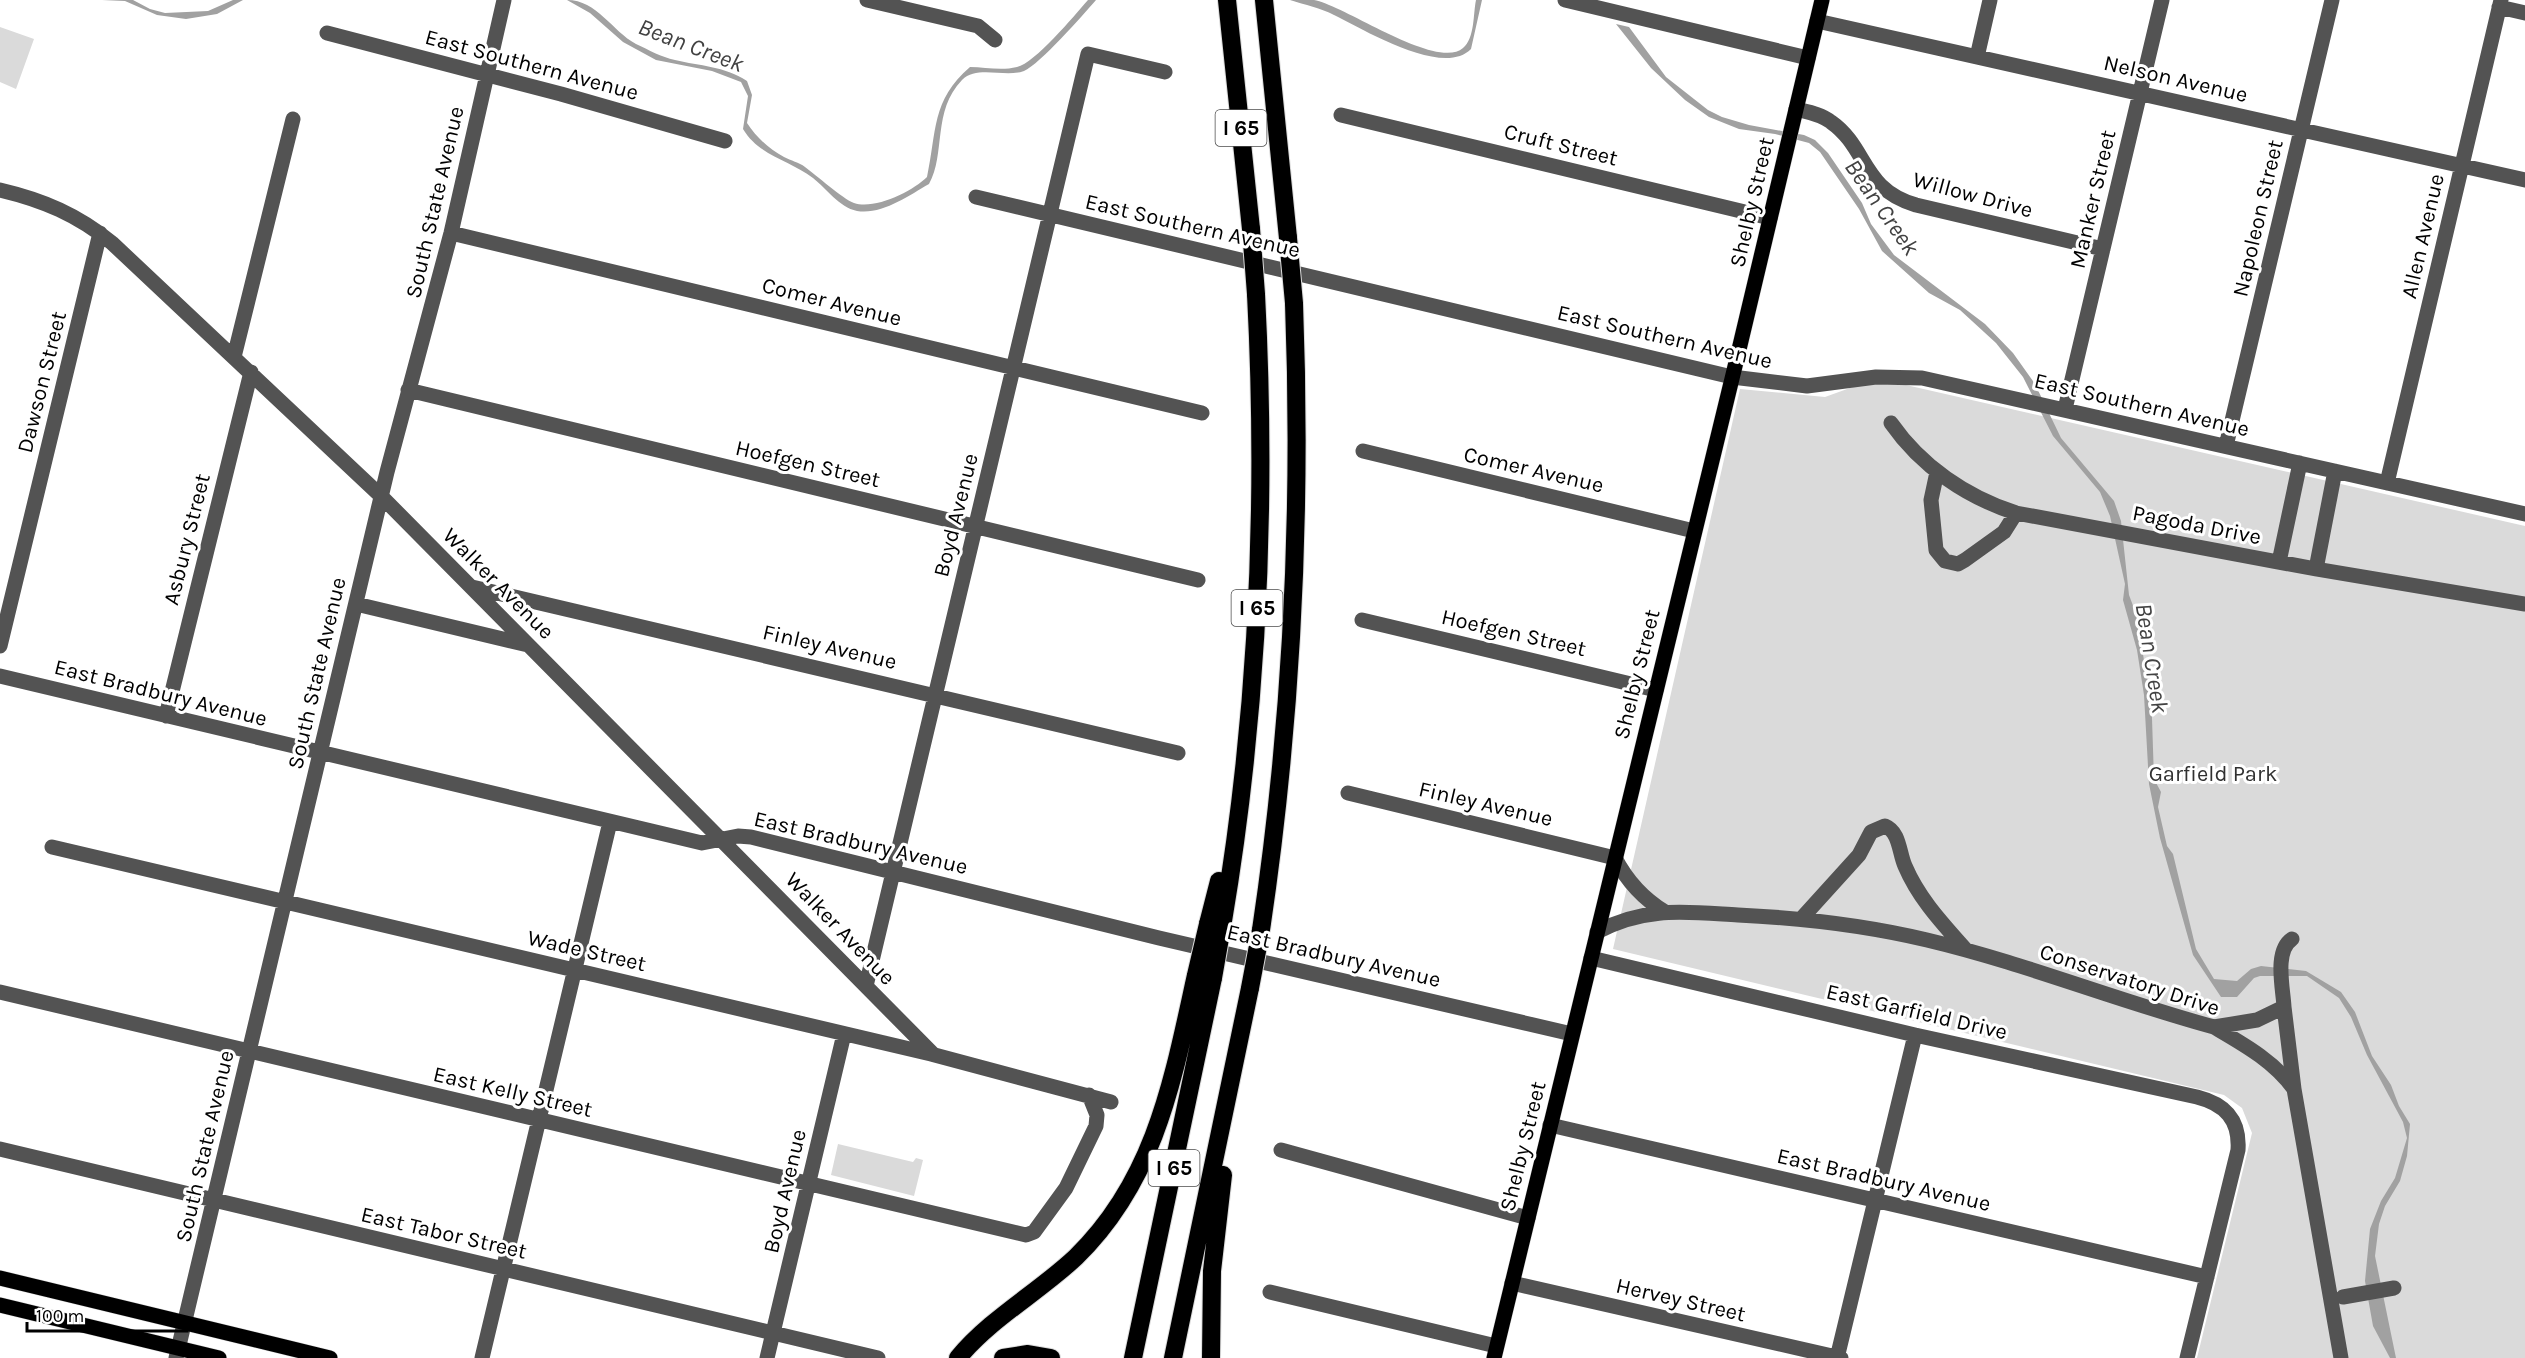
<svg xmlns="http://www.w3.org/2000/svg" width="2525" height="1358" viewBox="0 0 2525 1358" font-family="Karla,sans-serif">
<rect width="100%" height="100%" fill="#fff"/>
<path fill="#dadada" d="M0,27L34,39L16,89L0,82Z
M1861,384L1906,385L2525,526V1358H2197L2252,1133L2242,1108L2224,1095L1613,949L1740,389L1825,397Z
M838,1144L913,1162L916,1158L923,1160L914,1196L831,1175Z"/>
<path fill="#a1a1a1" d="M102,0H133L150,9L165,13L208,11L233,0H243L217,14L186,19L157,15L125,1Z
M567,0C597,0 612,31 636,44C649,50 661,57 675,60C700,66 724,66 747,81L752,95L747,123C756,137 769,149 784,157C791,161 799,162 805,167C816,175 843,199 854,203C875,210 913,191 927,177C937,131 931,101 970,67C985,67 1001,71 1017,67C1035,63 1074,16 1088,0H1096C1083,15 1040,64 1024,71C1005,78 977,65 962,80C932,111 946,154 929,184C908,196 882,215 857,211C839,207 827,189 813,178C790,160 759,156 743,129L748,96L741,82L712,71L656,60L623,42L590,13Z
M1290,0C1298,0 1306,0 1314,0C1344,5 1437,71 1463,48C1475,38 1473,14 1476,0H1482L1471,49C1443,78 1363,29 1334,15C1321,8 1305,5 1290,0Z
M1616,24L1629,27L1666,77L1708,110L1722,117L1749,125L1804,135L1815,140L1828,153L1862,203L1871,224L1894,255L1985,324L2013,353L2035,384L2061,438L2114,501L2121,521L2129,595L2138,619L2146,675L2151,688L2154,779L2161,792L2158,807L2167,846L2173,854L2196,949L2214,979L2237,981L2251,969L2261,966L2306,971L2341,992L2355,1012L2372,1056L2391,1085L2399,1106L2410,1124L2407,1156L2400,1181L2385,1206L2379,1224L2375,1256L2396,1358H2390L2373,1326L2365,1281L2370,1229L2381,1201L2395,1178L2407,1138L2403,1122L2367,1055L2351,1017L2339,998L2307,976H2260L2254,978L2237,997H2221L2193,955L2160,838L2149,784L2144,695L2137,650L2123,600L2125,584L2110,516L2100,492L2053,436L2023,377L1996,343L1960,310L1929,293L1882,251L1859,209L1820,152L1809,143L1775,134L1739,129L1709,117L1685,100L1651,68Z"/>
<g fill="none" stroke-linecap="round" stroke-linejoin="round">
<defs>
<path id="major" d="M0,1278L330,1358
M0,1305L219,1358
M1494,1358L1737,358L1822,0"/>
<path id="highway" d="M1227,0L1251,229
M1264,0L1288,238
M1223,921C1258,714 1267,504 1256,294
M1208,924L1219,881
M1261,930C1292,722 1302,514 1294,303
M958,1358C991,1318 1039,1292 1076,1257C1156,1179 1173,1079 1196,975
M1003,1358L1028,1354L1051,1358
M1133,1358L1213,978
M1173,1358L1250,988
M1211,1358L1212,1271L1223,1175"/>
</defs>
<use href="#major" stroke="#dbdbdb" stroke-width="16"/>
<use href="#highway" stroke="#dbdbdb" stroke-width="20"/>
<path stroke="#535353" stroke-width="15" d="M867,0L978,26L995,40
M1565,0L1808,58
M2499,7L2525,13
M1817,21L2525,180
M327,33L561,94L725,141
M1977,57L1990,0
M1796,109C1808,112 1821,114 1831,122C1868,148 1861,189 1916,205L2103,249
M1341,115L1770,218
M0,190C43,200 78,215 112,243L382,497L933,1054
M976,197L1732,377L1807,386L1876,377L1922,378L2525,514
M451,233L1202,413
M234,357L293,119
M408,390L1198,580
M2065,409L2162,0
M1891,423C1921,466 1966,497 2016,513L2316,569L2525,604
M2226,446L2332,0
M1363,451L1694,531
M1937,472L1931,500L1936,550L1945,561L1958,564L1965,560L2004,532L2016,513
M2387,483L2501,0
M2279,562L2300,463
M2316,569L2335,471
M472,587L1178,753
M356,604L528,645
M1362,620L1656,690
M0,646L100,233
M0,676L702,843L738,836L751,837L1159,938L1572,1034
M166,716L251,372
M1348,793L1615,858C1627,881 1642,898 1665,912
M52,847L931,1054L1111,1102
M1801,919L1859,855L1871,832L1885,826C1900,832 1899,853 1905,866C1919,899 1943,924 1966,950
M1597,932C1645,906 1686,912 1738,915C1802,918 1864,925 1927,940C2024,963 2118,1001 2214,1027C2243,1044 2274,1061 2294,1089L2341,1358
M1591,958L1915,1035L2197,1097C2225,1104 2240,1120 2238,1150L2187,1358
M866,986L1088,54L1165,72
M0,992L1026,1235L1034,1232L1066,1188L1096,1126L1097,1115L1089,1095
M2284,1007L2294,1089
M2214,1027L2257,1020L2284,1007C2283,988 2274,951 2292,939
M1550,1125L2207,1277
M0,1149L878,1358
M1281,1150L1528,1218
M1512,1283L1841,1358
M1270,1292L1496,1346
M2343,1297L2394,1288
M176,1358L387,472L451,233L504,0
M482,1358L610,822
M767,1358L844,1034
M1837,1358L1915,1035"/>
<use href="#major" stroke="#000" stroke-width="15"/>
<use href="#highway" stroke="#000" stroke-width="18"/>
<defs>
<path id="highway-bridge" d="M1251,229L1256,294
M1288,238L1294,303
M1196,975L1208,924
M1213,978L1223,921
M1250,988L1261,930"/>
</defs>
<use href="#highway-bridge" stroke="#dbdbdb" stroke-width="20" stroke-linecap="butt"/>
<use href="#highway-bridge" stroke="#000" stroke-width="18"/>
</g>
<g text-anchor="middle" stroke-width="6" stroke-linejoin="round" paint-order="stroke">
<g fill="#fff" stroke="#4c4c4c" stroke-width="1.5">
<rect x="1215.5" y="110" width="51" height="36" rx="4.5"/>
<rect x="1231.5" y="590" width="51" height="36" rx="4.5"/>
<rect x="1148.5" y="1150" width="51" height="36" rx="4.5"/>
</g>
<g font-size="21" font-weight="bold" fill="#000">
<text x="1241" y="135">I 65</text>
<text x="1257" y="615">I 65</text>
<text x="1174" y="1175">I 65</text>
</g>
<g font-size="22" fill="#000" stroke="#fff">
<text transform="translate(532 64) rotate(15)" y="8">East Southern Avenue</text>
<text transform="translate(2176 78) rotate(13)" y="8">Nelson Avenue</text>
<text transform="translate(1561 144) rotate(14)" y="8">Cruft Street</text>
<text transform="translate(1973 194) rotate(15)" y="8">Willow Drive</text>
<text transform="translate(2092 199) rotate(-77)" y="8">Manker Street</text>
<text transform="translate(434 202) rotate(-77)" y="8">South State Avenue</text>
<text transform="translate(1751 202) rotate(-77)" y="8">Shelby Street</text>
<text transform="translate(2257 218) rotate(-77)" y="8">Napoleon Street</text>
<text transform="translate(1193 225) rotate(13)" y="8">East Southern Avenue</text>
<text transform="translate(2422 236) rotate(-77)" y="8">Allen Avenue</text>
<text transform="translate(832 301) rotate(14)" y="8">Comer Avenue</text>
<text transform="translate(1665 336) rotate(13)" y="8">East Southern Avenue</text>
<text transform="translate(41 382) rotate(-76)" y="8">Dawson Street</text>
<text transform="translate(2142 404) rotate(13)" y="8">East Southern Avenue</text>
<text transform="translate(808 463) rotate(13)" y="8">Hoefgen Street</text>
<text transform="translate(1534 469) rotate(13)" y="8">Comer Avenue</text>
<text transform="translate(955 515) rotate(-76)" y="8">Boyd Avenue</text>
<text transform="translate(2197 524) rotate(11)" y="8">Pagoda Drive</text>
<text transform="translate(186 539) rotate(-76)" y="8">Asbury Street</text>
<text transform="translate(499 583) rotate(45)" y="8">Walker Avenue</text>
<text transform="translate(1514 632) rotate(13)" y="8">Hoefgen Street</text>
<text transform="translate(830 646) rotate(13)" y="8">Finley Avenue</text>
<text transform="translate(316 673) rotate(-77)" y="8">South State Avenue</text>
<text transform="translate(1636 674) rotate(-76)" y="8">Shelby Street</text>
<text transform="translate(161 692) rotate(14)" y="8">East Bradbury Avenue</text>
<text transform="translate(1486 803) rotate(13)" y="8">Finley Avenue</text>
<text transform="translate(861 842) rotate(13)" y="8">East Bradbury Avenue</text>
<text transform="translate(841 928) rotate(46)" y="8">Walker Avenue</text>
<text transform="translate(587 950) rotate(13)" y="8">Wade Street</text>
<text transform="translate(1334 955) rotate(13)" y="8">East Bradbury Avenue</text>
<text transform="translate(2130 979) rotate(18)" y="8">Conservatory Drive</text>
<text transform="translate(1917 1011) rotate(13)" y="8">East Garfield Drive</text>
<text transform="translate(513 1091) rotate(13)" y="8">East Kelly Street</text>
<text transform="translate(204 1146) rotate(-77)" y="8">South State Avenue</text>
<text transform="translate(1522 1146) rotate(-76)" y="8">Shelby Street</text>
<text transform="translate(1884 1179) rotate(13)" y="8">East Bradbury Avenue</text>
<text transform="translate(784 1191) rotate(-77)" y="8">Boyd Avenue</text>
<text transform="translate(444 1232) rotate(13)" y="8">East Tabor Street</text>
<text transform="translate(1681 1299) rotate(13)" y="8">Hervey Street</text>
</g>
<g font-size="22" fill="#313131" stroke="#fff">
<text x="2213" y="781">Garfield Park</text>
</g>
<g font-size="24" font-style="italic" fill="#424242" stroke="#fff">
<text transform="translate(691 45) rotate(21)" y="8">Bean Creek</text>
<text transform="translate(1882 207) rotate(55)" y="8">Bean Creek</text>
<text transform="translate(2152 658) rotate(81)" y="8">Bean Creek</text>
</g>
</g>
<path d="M27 1322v9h160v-9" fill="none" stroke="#000000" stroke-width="3"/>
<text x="36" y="1322" font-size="18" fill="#000000" stroke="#ffffff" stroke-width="4.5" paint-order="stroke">100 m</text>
</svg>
